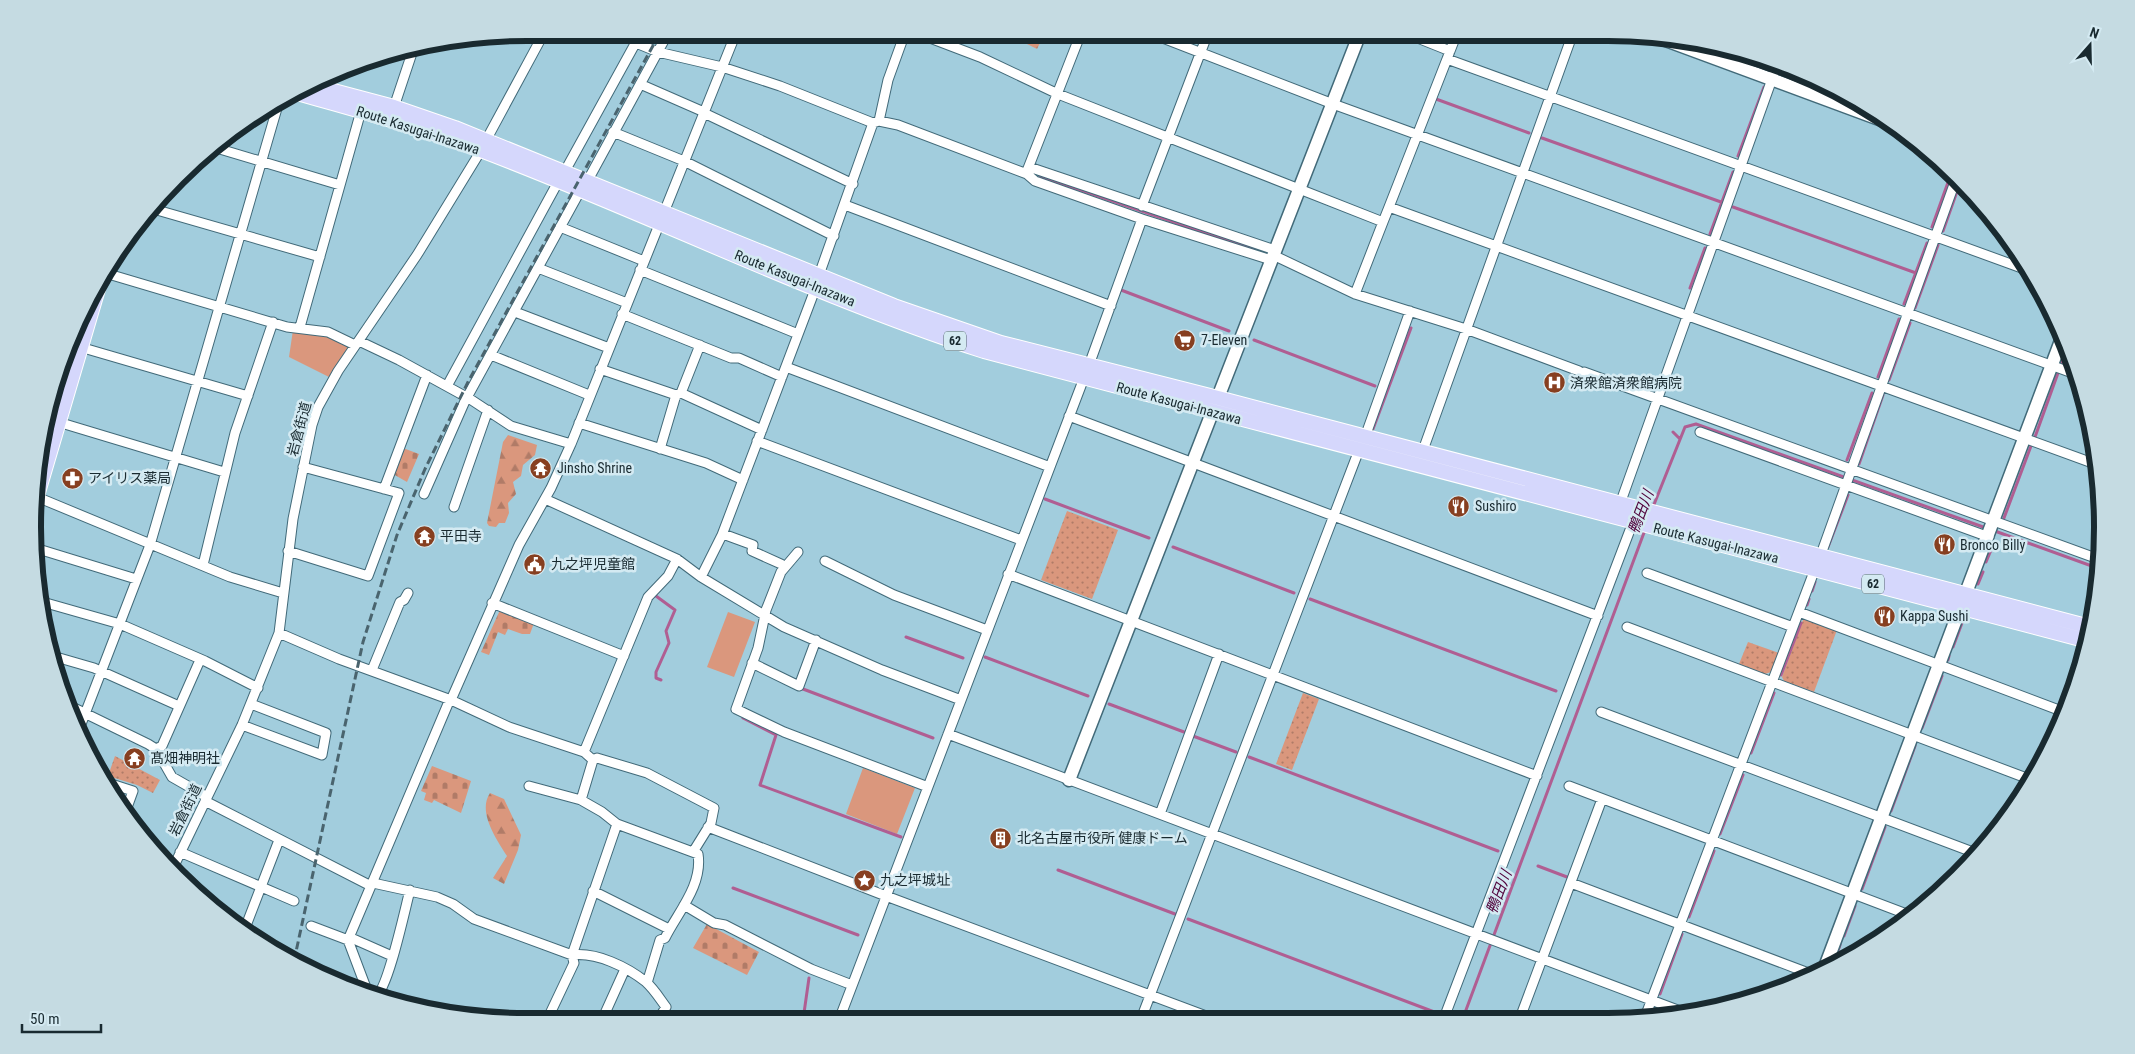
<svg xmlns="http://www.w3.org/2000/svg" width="2135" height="1054" viewBox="0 0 2135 1054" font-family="'Roboto Condensed','Noto Sans JP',sans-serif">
<defs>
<pattern id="green-dots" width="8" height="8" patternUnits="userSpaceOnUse" patternTransform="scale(1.25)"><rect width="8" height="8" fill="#da977d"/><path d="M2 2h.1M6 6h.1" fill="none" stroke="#b07b67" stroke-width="1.8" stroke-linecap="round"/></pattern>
<pattern id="forest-firs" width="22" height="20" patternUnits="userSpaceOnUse" patternTransform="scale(1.25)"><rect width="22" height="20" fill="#da977d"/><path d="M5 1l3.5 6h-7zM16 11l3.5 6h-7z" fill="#b07b67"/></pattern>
<pattern id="cemetery-stones" width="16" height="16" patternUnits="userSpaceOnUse" patternTransform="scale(1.25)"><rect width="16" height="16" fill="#da977d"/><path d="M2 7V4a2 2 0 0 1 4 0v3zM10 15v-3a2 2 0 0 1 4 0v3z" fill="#b07b67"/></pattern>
</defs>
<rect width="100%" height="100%" fill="#a2cddd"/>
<path fill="url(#green-dots)" d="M1025,33H1045L1037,49L1021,41Z
M1067,511L1118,530L1092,599L1041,580Z
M1807,619L1837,630L1814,692L1784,681L1782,677L1803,620Z
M1748,642L1779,653L1771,672L1765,674L1739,664Z
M1303,693L1319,699L1292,770L1276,764Z
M115,756L160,780L153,793L137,785L108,776Z"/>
<path fill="url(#forest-firs)" d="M508,435L537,445L535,455L523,465L521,476L513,482L516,494L508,503L509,513L505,523H499L496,527L489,526L487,523L503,442Z
M490,793L504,799L521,835L518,850L504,884L493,878L507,856C497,840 477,812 490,793Z"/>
<path fill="url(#cemetery-stones)" d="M403,448L419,454L407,482L393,474Z
M500,610L534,623L530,634H522L508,629L505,635L498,632L489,655L481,652Z
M432,766L471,781L461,813L434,800L432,803L424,800L426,793L421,791Z
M707,924L759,952L747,975L693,948Z"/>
<path fill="#da977d" d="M293,330L327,335L347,345L348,348L329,377L289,357Z
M728,612L755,622L734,677L707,667Z
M863,768L915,788L897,834L846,814Z"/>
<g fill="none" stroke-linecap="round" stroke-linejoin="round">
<path stroke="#b05e92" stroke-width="3" d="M1771,65L1772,63
M1436,99L1529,133
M1542,138L1721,202
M1738,156L1764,87
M1040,176L1258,251
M1733,207L1916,273
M1932,227L1951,174
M1943,231L1960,183
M1710,234L1733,172
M1690,288L1705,248
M1121,290L1229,331
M1904,304L1927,243
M1915,308L1938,245
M1254,340L1375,386
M2061,364L2067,347
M1878,377L1899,319
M1889,380L1910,323
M1373,429L1411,328
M1673,432L1680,439
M2035,437L2058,373
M1847,460L1872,393
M1859,464L1883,395
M1045,499L1149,538
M1653,507L1685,427L1696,424L1986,528
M2004,518L2031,446
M1992,530L2100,569
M1173,547L1294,593
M1828,547L1848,495
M1986,562L1994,543
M1978,584L1983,572
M1812,591L1815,582
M656,596L675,610L666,631L669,643L656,672V678L661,680
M1310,599L1556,691
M1807,605L1809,599
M906,637L963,658
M1953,647L1962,623
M985,657L1088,696
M1948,660L1949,656
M1781,675L1801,623
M803,689L933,738
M1109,704L1184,732
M743,718L776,735L760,785L901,837
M1922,728L1942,676
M1193,736L1236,752
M1751,753L1774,693
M1249,757L1498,851
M1891,811L1915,746
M1720,834L1743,775
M1538,866L1567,877
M1058,870L1175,914
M733,888L858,935
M1862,889L1885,827
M1689,917L1714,851
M1188,919L1437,1013
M1844,936L1855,906
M1834,962L1840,945
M1660,994L1682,934
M1651,1017L1653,1012
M1463,1018L1645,530
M803,1020L809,978"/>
<defs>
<path id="street" d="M627,33L636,43L658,52L722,67L780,86L873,123L879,121L898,125L1027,174L1035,181L1142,219L1271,260
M917,33L980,57L1058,94L1383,222L1389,207L2098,465
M1150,33L1333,104L2078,375
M1405,33L1450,51L1447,59L2030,271
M1450,51L1457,33
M640,84L704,112
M394,107L414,47
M704,113L853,184
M879,121L888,80L905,33
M613,132L684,161L834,236
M213,147L340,185
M1029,167L1275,250
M565,171L641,33
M1027,171L1081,33
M588,180L668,33
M845,205L1111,306
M1142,206L1208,33
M1389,207L1447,59
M150,208L320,257
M560,227L644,261
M1273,255L1355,294L1466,329L1579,371
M538,268L627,303
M640,270L798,334
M105,273L287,327L328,332L355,345
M819,275L873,123
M1355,294L1383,222
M515,312L609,348
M622,314L731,358H739L782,377
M300,327L361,111
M359,341L399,360L470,399L511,426L571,444
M80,347L248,396
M491,355L589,395
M1089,365L1142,219
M786,367L1050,467
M600,369L676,395L681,393L762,430
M1584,372L2101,560
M447,386L558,182
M681,393L700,345
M1069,416L1598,616
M58,422L224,472
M579,423L706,463L743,480
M1700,432L1989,537
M1365,437L1410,311
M757,441L1021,540
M660,449L676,395
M1422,453L1573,33
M384,489L427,375
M424,494L465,401L580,191
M37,497L230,577L283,593
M545,499L677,559L701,577L784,627L882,670L961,700
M1620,504L1777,65
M454,507L488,410
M723,534L753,545L752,551L781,564L784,568
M35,548L136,579
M288,551L368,576L399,493L303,467
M798,552L781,572L766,610L758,648L736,709L784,732L928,787
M1820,557L1956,179
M825,561L894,595L987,630
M203,565L235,433L273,322
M1647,573L1793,627
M1008,574L1537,776
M701,577L722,535L816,287
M39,601L120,624L205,661L258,688
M492,603L624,656
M1799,612L2064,712
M1627,627L2029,779
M279,633L339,659L451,700L509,727L584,752L593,760L581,800
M49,655L94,668L179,706
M752,663L799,686L816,640
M372,670L400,602L404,600L408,593
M451,700L519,545L551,488L571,444L736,33
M68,705L148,744L156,749L172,777L207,797
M1601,712L1978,854
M242,725L322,755L326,733L251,704
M78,732L150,545L280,98
M948,734L1688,1014
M156,749L162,746L200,660
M584,752L648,597L668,576L677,559
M593,760L597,758L647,773L714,808L711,823L693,852
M105,782L133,791L125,813
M529,786L581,800L602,812L617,824L698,854C703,885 678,912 665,938L660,940L647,983
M1569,786L1909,915
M205,801L371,886
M1160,814L1219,654
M708,827L886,896L1214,1019
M180,852L294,901
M172,870L242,725L279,633L293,519L312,425L318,407L338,371L417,255L477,157L544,33
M373,883L437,897L453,904L474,919L572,955C597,952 627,967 646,982C654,989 660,999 666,1007L658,1020
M1571,883L1811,974
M593,891L669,929
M684,905L714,923L725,925L811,969L852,985
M311,926L348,940
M244,931L279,840
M349,937L392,956
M368,993L348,940L450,699
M381,993L423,1009
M376,996C388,989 405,909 410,890
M1645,1017L1815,569
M1444,1018L1633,522
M1520,1018L1602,799
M1141,1019L1359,450
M547,1020L574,963L572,955L617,824
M602,1020L625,969
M839,1020L1084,378"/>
<path id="secondary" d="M1652,35L1890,123
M1069,780L1360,33
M1825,967L2062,338"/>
<path id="primary" d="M311,85L394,107L455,128L894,306L1001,343L1218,398L2090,627
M294,92C356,110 418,126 478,149C648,213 811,295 984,351L2088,641
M34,506L101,279"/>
</defs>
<use href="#street" stroke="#426a79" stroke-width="11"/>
<use href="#secondary" stroke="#426a79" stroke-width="15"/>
<use href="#primary" stroke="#fff" stroke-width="16"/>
<use href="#street" stroke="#fff" stroke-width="9"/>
<use href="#secondary" stroke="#fff" stroke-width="12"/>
<use href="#primary" stroke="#d5d7fc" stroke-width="14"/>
<path stroke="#4a646e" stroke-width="3" stroke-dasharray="8 4" stroke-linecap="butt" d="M294,961L363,642L397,535L425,469L469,380L660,33"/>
</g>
<defs>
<symbol id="supermarket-disc" viewBox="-11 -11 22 22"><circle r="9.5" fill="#873f20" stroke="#d4eaf2"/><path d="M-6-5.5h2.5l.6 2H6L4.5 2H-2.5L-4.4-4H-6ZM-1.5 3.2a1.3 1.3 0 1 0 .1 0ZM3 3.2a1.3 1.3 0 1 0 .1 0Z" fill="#fff"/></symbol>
<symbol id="hospital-disc" viewBox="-11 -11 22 22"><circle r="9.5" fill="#873f20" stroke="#d4eaf2"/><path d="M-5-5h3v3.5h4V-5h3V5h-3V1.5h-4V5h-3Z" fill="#fff"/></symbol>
<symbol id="temple-disc" viewBox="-11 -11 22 22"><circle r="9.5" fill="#873f20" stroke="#d4eaf2"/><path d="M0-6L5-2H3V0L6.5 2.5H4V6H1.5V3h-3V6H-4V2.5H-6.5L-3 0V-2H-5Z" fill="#fff"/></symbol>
<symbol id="pharmacy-disc" viewBox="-11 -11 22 22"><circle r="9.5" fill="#873f20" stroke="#d4eaf2"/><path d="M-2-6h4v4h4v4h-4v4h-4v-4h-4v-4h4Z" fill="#fff"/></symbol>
<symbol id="restaurant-disc" viewBox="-11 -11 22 22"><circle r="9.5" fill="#873f20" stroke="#d4eaf2"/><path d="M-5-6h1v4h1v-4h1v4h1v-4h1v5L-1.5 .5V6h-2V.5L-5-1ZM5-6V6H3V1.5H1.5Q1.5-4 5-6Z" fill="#fff"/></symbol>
<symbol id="civic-disc" viewBox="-11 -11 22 22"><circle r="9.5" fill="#873f20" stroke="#d4eaf2"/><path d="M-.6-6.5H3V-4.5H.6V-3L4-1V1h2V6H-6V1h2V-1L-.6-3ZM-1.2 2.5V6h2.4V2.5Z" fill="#fff"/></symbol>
<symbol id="building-disc" viewBox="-11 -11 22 22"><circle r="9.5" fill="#873f20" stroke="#d4eaf2"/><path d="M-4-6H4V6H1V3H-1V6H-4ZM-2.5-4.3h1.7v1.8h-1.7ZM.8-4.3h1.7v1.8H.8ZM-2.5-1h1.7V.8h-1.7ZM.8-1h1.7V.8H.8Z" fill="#fff"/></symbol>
<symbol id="sight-disc" viewBox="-11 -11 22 22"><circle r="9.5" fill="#873f20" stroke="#d4eaf2"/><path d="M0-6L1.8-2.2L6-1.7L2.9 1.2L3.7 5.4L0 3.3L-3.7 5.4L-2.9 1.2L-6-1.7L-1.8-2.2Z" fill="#fff"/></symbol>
</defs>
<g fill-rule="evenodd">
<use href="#supermarket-disc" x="1172" y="328" width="25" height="25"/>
<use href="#hospital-disc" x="1542" y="370" width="25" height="25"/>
<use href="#temple-disc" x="528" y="456" width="25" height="25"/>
<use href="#pharmacy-disc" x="60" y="466" width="25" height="25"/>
<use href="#restaurant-disc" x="1446" y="494" width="25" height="25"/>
<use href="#temple-disc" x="412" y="524" width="25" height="25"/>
<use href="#restaurant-disc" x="1932" y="532" width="25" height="25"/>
<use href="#civic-disc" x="522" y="552" width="25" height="25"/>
<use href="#restaurant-disc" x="1872" y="604" width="25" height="25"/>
<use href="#temple-disc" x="122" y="746" width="25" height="25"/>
<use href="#building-disc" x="988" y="826" width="25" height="25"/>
<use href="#sight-disc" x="852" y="868" width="25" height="25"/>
</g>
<g text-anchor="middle" stroke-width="5" stroke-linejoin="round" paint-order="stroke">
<g fill="#d4eaf2" stroke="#51646a" stroke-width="1">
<rect x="944" y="331.5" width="22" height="19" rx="4"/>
<rect x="1862" y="574.5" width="22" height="19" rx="4"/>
</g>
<g font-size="12" font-weight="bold" fill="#192a30">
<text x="955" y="345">62</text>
<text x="1873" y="588">62</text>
</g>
<g font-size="14" fill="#192a30" stroke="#d4eaf2">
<text transform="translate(418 130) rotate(18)" y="5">Route Kasugai-Inazawa</text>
<text transform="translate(795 278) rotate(22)" y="5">Route Kasugai-Inazawa</text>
<text transform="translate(1179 403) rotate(15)" y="5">Route Kasugai-Inazawa</text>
<text transform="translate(299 429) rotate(-75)" y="5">岩倉街道</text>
<text transform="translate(1716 543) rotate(14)" y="5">Route Kasugai-Inazawa</text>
<text transform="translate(185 810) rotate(-64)" y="5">岩倉街道</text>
</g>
<g font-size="14" fill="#192a30" stroke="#d4eaf2" text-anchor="start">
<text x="1201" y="345">7-Eleven</text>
<text x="1570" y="388">済衆館済衆館病院</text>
<text x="557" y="473">Jinsho Shrine</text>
<text x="88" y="483">アイリス薬局</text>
<text x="1475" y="511">Sushiro</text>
<text x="440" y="541">平田寺</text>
<text x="1960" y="550">Bronco Billy</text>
<text x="551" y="569">九之坪児童館</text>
<text x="1900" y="621">Kappa Sushi</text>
<text x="150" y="763">髙畑神明社</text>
<text x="1017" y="843">北名古屋市役所 健康ドーム</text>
<text x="880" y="885">九之坪城址</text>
</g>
<g font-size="15" font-style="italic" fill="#4f003a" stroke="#d4eaf2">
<text transform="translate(1641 512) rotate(-69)" y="5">鴨田川</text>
<text transform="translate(1499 892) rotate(-69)" y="5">鴨田川</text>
</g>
</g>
<path d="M0 0H2135V1054H0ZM527 41H1608A486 486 0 0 1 2094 527V527A486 486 0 0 1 1608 1013H527A486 486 0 0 1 41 527V527A486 486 0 0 1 527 41Z" fill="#c5dbe2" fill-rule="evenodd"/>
<path fill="none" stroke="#192a30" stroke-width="6" d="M527 41H1608A486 486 0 0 1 2094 527V527A486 486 0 0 1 1608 1013H527A486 486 0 0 1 41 527V527A486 486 0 0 1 527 41Z"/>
<g transform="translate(2090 45) rotate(20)" stroke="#d4eaf2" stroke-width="4" paint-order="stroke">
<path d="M0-4L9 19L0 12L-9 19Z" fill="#192a30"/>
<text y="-8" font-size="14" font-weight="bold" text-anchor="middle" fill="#192a30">N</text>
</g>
<path d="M22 1024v8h79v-8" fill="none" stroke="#192a30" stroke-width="2.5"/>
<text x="30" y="1024" font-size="15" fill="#192a30" stroke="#d4eaf2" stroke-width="4" paint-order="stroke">50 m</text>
</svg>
